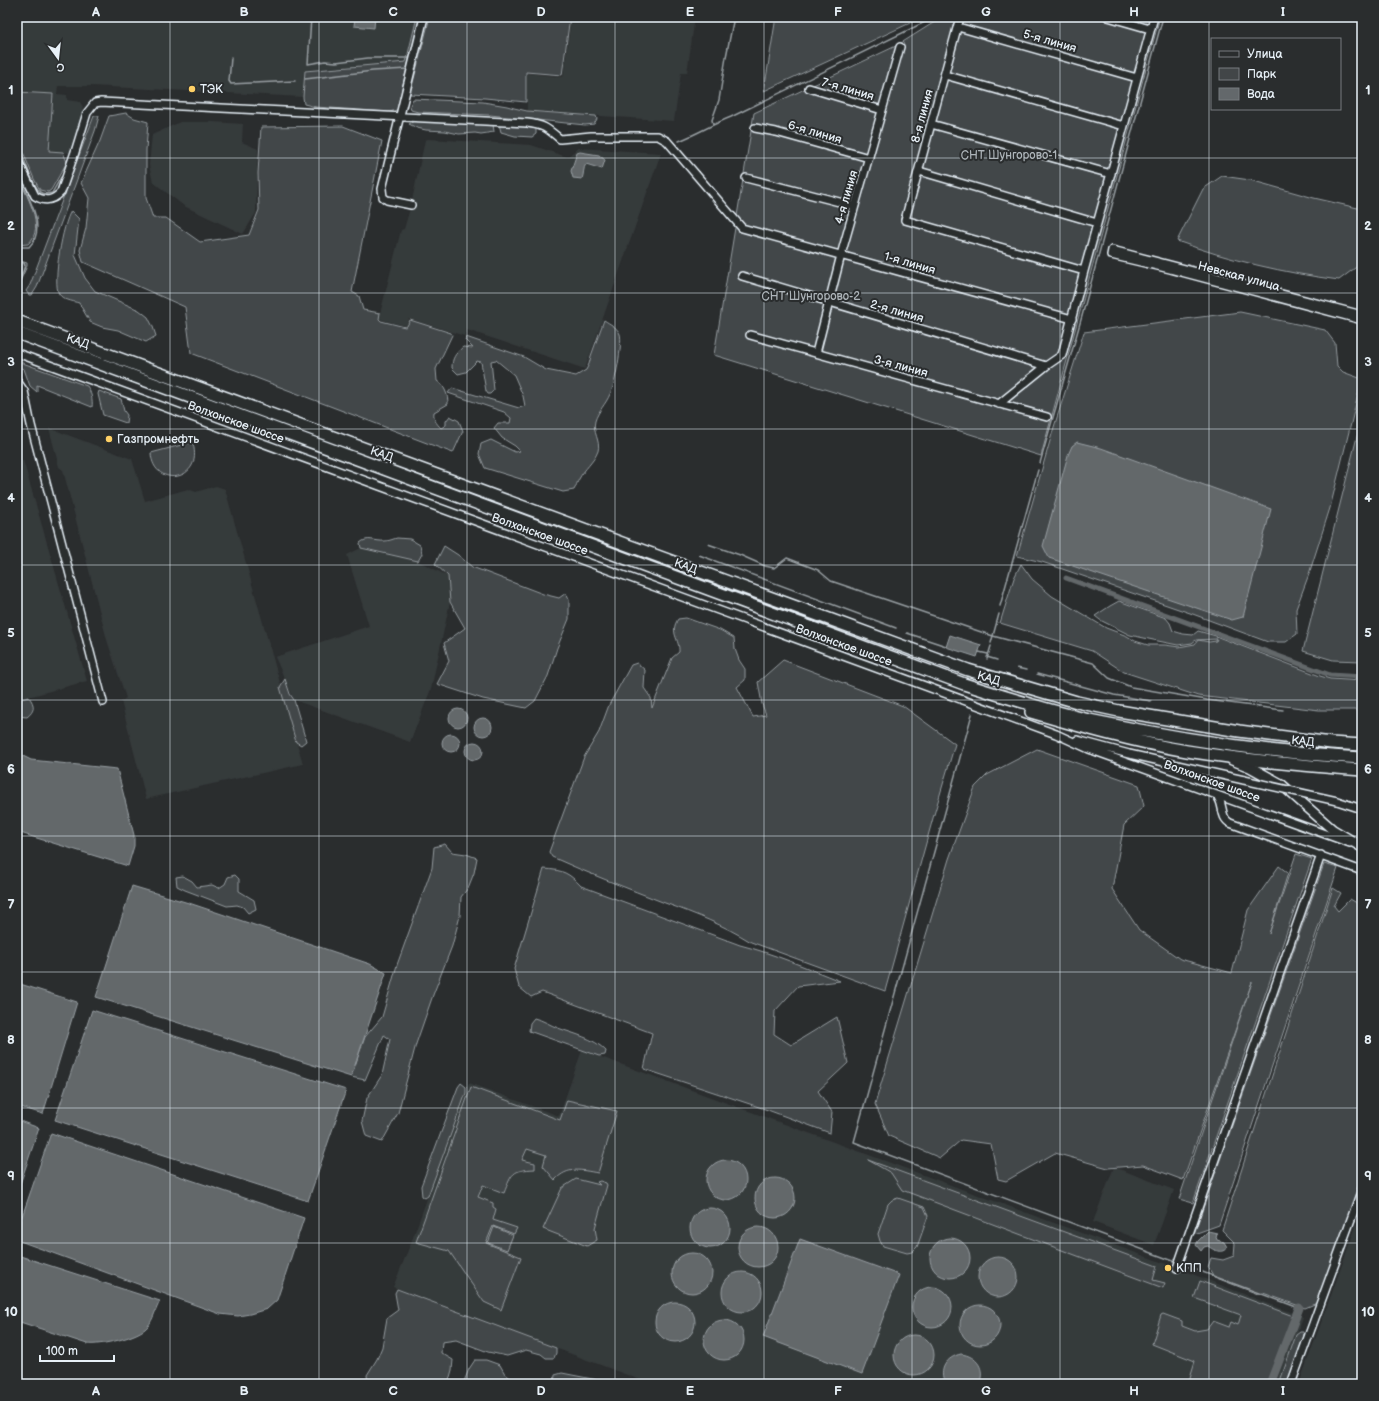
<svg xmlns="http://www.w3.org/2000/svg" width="1379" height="1401" viewBox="0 0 1379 1401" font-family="'Balsamiq Sans',sans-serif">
<rect width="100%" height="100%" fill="#2a2d2e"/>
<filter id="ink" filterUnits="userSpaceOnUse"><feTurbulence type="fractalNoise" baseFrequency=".025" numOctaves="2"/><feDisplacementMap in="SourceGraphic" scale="8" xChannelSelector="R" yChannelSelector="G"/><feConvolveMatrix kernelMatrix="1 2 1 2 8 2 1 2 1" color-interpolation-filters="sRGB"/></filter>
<g filter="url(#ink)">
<path fill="#363a3b" d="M17,17H417L406,62L305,71L303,97L91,86H58L57,94L67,95V100L80,102L83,107L79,127L71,153L49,151L53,94L17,92Z
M571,17H695L687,73H681L674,121L527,111V73L563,77Z
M180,122H213L243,124L242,142L258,149L256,213L243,234L184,206L153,182L149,165L152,135Z
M428,139L531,145L567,157L578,148L661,153L585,369L467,330L465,336L409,319L407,325L405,326L382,320L379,318L401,230L404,229L411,205L425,140Z
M49,428L132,459L145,501L188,489L196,492L216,486L225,489L303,764L208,785L146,799L121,701L126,698L107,640L63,470L59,467Z
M23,460L87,681L17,700V461Z
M361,548L418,561L448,576L450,602L431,689L410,742L294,700L275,657L369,626L347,555Z
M582,1050L1177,1268L1303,1317L1279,1384H651L393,1287L411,1243L469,1083L559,1116Z
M1114,1167L1174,1190L1154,1245L1093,1222Z
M1362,1209V1384H1299L1361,1212Z"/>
<path fill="#424648" stroke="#959ca0" d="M417,17H421L400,103L397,110L389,112L316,107L304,104L303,97L305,71L406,62Z
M430,17H570L562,75L526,72V102L485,98L410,94Z
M776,17H923L764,91Z
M946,17H1160L1041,456L714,355L754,113L898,45L933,23Z
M17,92L53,94L49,151L63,152L67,162L51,190L48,192L40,190L34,179L17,137Z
M413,99L483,102L507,106L514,108L527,111L596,116L597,119L594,124L585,125L490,115L418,112L411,110L410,105Z
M126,113L134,118L148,122L146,150V198L153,218H166L200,242L249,235L259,210L258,173L261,127L343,126L382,141L352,292L359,296L363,310L380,313L379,319L381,321L405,327L407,326L410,320L451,333L452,335L436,369L437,381C445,386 448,395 448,404L434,412C433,419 436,423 441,428L446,425V421L450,416L459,421L463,431L453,453L191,353L185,307L83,262L80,250L86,228L89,198L81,183L100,141L109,116Z
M94,116H99L95,131L37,287L32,295H29L26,291L30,285Z
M416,120L493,124L494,132L481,134L475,133L459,134L445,131L426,130L417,128L409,124Z
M499,124L518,125L536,129V134L532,137L515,136L501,132Z
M17,175C25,193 47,227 28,244L17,245Z
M1222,176L1250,180L1314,198L1362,209V261L1359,265L1339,280C1284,273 1229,260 1177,241L1203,189Z
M71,211L79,219L75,255L85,278L95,291L139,310L148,317L153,327L156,336L146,342L118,330L102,327L90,322L79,303C72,301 63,300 59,294C52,283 63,223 71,211Z
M17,260L27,263V266L17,288Z
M1240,312L1325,330L1335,343L1337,366L1343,372L1362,379L1330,508L1309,574L1296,609L1297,634L1286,642H1268L1190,613L1042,562L1017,556L1054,427L1084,332Z
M604,320C610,324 617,327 620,334C623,342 615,386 610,394C606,404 598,411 595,421C592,432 601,441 598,451C594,462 584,469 579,479C577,482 576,487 574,490L563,492L485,468L479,454L481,444L491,440L515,452L520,451L515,446L502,438L494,428L498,423H510L511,418L504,412L448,393L452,388L519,408L525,406L523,396L514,375L496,360L491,361L494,390L490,394H488L486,391L481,362L477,361L466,372L458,374L452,368C452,358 455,354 463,347L473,348L465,340L466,337L524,357L546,370L576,376L586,370L589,364L591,356Z
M17,361L87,386C91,392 93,400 92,407L37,385V392L30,386L24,369L17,367Z
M99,391L121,399L124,411L127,415L126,423L103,415L98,394Z
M1362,417V661L1333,660L1303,651Z
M189,443L193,444C204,482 153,489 151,453Z
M397,538L410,539L420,545L422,554L418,561L361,548L360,543C368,536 375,542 385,541C389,541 393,539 397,538Z
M444,546L458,555L472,567L543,594L559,598L566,593L569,600V619L557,648L548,676L535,701L526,708L483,699L437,684L449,661L444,643L465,628L450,602L448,576L435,564Z
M1021,564L1032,579L1052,596L1106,628L1127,636L1135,641L1148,645H1165L1179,647L1195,644L1198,640L1209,642L1216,641L1217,639L1196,640L1192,643L1178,645L1158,641L1130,635L1100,620L1095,616L1110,606L1119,601L1166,618L1170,623L1173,631L1183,634L1193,635L1198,631L1216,636L1217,638L1218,637L1320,676L1330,679L1362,681V710H1319L1198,696L1124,672L1092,651L1000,623L1014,578Z
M686,618L720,630L734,638L735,649L739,660L745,669V680L737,687L753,717L766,715L762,704L758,682L783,660L903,706L955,744L933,818L885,991L751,942C724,925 695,914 665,903C627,888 589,874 552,857L549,852L584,757L599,732L609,705L631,665L637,663L645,670L644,688L651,698L652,708L672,658L679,652C680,639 669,633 678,619Z
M285,679L290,694L294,700L306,741L301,745L296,742L280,687Z
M29,697C35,705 35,711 27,717L17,716V700Z
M1037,749L1139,785L1144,806L1124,825L1112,889L1139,930L1180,959L1232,973L1248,910L1279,866L1288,873L1269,934L1296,854L1312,859L1193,1203L1179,1199L1252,982L1183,1180L1143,1165L1108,1168L1055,1153L1006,1181L998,1179L991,1144L961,1140L940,1158L889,1136L875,1104L949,859L975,787L987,775Z
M445,844L452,852L466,854L477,858L474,873L468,888L461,897L460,916L452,946L433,995L416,1044L398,1113L382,1142L366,1136L362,1121L367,1098L382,1075L390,1039L384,1035L365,1080L351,1077L365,1037L382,1017L397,965L432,868L434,847Z
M1324,864L1338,868L1219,1225L1194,1234Z
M544,869C563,870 569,873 581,886L740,945C775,954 807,968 840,981L798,986L775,1011L774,1034L791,1045L837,1017L848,1063L818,1091L832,1112L830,1133L765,1109L644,1069L652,1033L542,992L531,997L519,987L514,969Z
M235,875L239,879V891L254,900L256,909L248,913L243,907L237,905L227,906L185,890L177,886L176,877L183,876L192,881L197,887L212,885L219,888L225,884L228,877Z
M1333,888L1341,893L1334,906L1338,911L1350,899L1362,906V1179L1317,1303L1305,1308L1263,1293L1258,1294L1214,1277L1208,1267L1211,1258L1223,1260L1234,1256L1235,1243L1222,1230Z
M534,1018C543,1020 550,1025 558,1028C574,1034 594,1038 606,1051L605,1055L599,1056L529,1031L530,1023Z
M461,1083L466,1087V1093L428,1196L425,1198L422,1196L421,1186L458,1087Z
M471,1087L560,1120L567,1100L617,1111L598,1173C581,1170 568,1166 555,1180L543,1166L546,1155L527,1149L522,1160L535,1163V1169C512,1170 512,1173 504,1193L483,1185L478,1197L493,1203V1207L496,1209L493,1220L517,1228L514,1234L493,1226L486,1243L521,1257L501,1310L484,1302L449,1251L416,1242Z
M868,1160L1157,1266L1153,1280L1165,1283L1163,1288L902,1190L891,1173Z
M576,1179L600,1185L597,1182L600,1181L606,1183L607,1185L595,1228L597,1240L587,1246L543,1229L562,1188Z
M898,1198L924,1207L928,1216L917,1247L912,1252L907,1253L883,1246L880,1241L878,1234L888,1204L892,1200Z
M494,1227L513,1235L507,1250L488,1243Z
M1200,1281L1293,1316L1268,1384H1188L1195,1361L1152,1344L1161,1315L1163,1314L1182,1321V1326L1195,1331L1207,1329L1213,1321L1229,1327L1231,1322L1238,1325L1241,1315L1194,1298Z
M397,1289L556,1348V1353L554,1358H546L541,1354L526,1350L507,1356L488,1352L456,1340L442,1342L441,1353L453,1360L452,1370L448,1384H368L367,1375L377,1359L382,1347L387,1318L398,1310L395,1293Z
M1300,1332H1303L1304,1336L1287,1384H1279L1296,1335Z
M475,1360H486L500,1365L505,1374L516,1382V1384H463L469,1369Z
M562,1373L618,1384H554L555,1375Z"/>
<path fill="#63686b" stroke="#989fa3" d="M355,17H375L374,28L354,26Z
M580,152L599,155L605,160L602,169L586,164C583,168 584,174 582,179L573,178L571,171L577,153Z
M1077,442L1101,448L1271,509L1243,617L1232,620L1049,558L1043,546L1068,455L1072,446Z
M950,635L981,645L977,657L946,647Z
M449 718a9 9 0 1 1 18 0a9 9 0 1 1-18 0Z
M474 727a9 9 0 1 1 18 0a9 9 0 1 1-18 0Z
M442 743a9 9 0 1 1 18 0a9 9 0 1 1-18 0Z
M465 751a9 9 0 1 1 18 0a9 9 0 1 1-18 0Z
M17,753L31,760L117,769L134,835V846L128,866L17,832Z
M132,886L192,904L370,964L386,973L351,1077L96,997Z
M17,983L77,1002L43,1114L17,1106Z
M92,1010L346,1090L308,1201L55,1120Z
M17,1120L39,1128L17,1193Z
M51,1133L304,1218L277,1300L267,1309L250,1314L238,1316L220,1314L17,1240V1231Z
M706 1180a20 20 0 1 1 40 0a20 20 0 1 1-40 0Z
M755 1198a20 20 0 1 1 40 0a20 20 0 1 1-40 0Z
M690 1228a20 20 0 1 1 40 0a20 20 0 1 1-40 0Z
M738 1247a20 20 0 1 1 40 0a20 20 0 1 1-40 0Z
M1208,1231L1217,1233L1216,1237L1217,1240L1224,1242L1227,1247C1223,1255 1213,1250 1208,1246L1204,1247L1201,1251L1196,1245L1198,1241Z
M930 1258a20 20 0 1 1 40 0a20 20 0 1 1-40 0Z
M800,1239L899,1275L862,1374L763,1337Z
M672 1273a20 20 0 1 1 40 0a20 20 0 1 1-40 0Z
M17,1255L160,1301C156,1308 153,1320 148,1326C140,1337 100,1346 87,1344L17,1321Z
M978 1277a20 20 0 1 1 40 0a20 20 0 1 1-40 0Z
M722 1292a20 20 0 1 1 40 0a20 20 0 1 1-40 0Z
M912 1307a20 20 0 1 1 40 0a20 20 0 1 1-40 0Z
M655 1322a20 20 0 1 1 40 0a20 20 0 1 1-40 0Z
M960 1325a20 20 0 1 1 40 0a20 20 0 1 1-40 0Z
M704 1340a20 20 0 1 1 40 0a20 20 0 1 1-40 0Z
M894 1355a20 20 0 1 1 40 0a20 20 0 1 1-40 0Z
M961,1354C977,1356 986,1369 979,1384H945C938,1370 946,1357 961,1354Z"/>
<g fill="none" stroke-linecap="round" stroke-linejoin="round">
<path stroke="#989fa3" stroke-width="1.5" d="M311,17L308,64L325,61L336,62L368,58H410
M231,58L229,81L231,84L295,81
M305,79L373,71L407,69
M402,89L420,17
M713,124L712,120L719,100L726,57L734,17
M17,140C21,151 32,185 40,192C44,195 48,194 52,193L61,177
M679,141C697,134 713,124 731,117L935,17
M17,173C26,193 49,228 29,247H17
M17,261L24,263L25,266L17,288
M1040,463L1082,316L1163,17
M708,544L740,555L765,566L774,568L787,558L818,570L831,581L993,636L1093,663L1109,678L1131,687L1207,700L1283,710
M699,555L896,628
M1000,606L1038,470
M907,633L946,646
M991,643L999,614
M979,652L988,654
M987,657L997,660
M987,659L991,646
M1017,668L1026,670
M1037,674L1114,695L1151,701
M972,714L854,1142L1176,1262
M1181,1264L1299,1308"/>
<path stroke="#63686b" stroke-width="5" d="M1066,578L1330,675L1362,677"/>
<path stroke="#63686b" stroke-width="9" d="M1270,1384L1299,1308"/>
<defs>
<path id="minor" d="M960,17L905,220L1084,271
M1108,17L1150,29
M958,27L1137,78
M945,75L1124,126
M809,88L882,110
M931,124L1111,174
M755,128L776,132L869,158
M17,159L35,196C45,202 53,201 61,192L75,152L87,113L95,103L101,102L527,123C544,125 547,128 560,139L591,136H658L667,141L742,228L1072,319
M919,171L1097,223
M746,178L855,206
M411,205L387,200L383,197L382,189L424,17
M742,276L1046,366
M1362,315L1112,250L1111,255L1170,269L1362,320
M750,335L1047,417
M17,353L1056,734L1089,749L1350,843
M816,353L841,255L900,47
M17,381L24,391L31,425L103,702
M999,404L1046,366L1062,355L1084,271L1154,17
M1077,740L1129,754L1244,780
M1216,795C1225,803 1219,817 1230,823L1362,871
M1337,801L1362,809
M1177,1268L1321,855
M1291,1384L1362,1189"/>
<path id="major" d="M1232,760L1250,767L1281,784L1333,830L1362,847"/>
<path id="highway" d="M17,321L968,670L1077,702L1119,711L1239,731L1331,743L1362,745
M17,333L964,684C1005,697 1047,710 1089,720C1179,739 1271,753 1362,758
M1031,712C1082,727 1134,742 1187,751C1245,760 1304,766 1362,770"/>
</defs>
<use href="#minor" stroke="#e8f1f8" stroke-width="10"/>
<use href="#major" stroke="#e8f1f8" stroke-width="12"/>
<use href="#highway" stroke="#e8f1f8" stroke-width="14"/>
<use href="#minor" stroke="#2a2d2e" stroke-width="7"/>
<use href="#major" stroke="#2a2d2e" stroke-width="9"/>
<use href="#highway" stroke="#2a2d2e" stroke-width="11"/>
<defs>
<path id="minor-bridge" d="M1244,780L1337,801"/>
</defs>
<use href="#minor-bridge" stroke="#e8f1f8" stroke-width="10" stroke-linecap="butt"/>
<use href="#minor-bridge" stroke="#2a2d2e" stroke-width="7"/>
</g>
</g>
<path fill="none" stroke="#e8f1f8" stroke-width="1" stroke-opacity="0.55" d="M170,17V1384M319,17V1384M467,17V1384M615,17V1384M764,17V1384M912,17V1384M1060,17V1384M1209,17V1384M17,158H1362M17,293H1362M17,429H1362M17,565H1362M17,700H1362M17,836H1362M17,972H1362M17,1108H1362M17,1243H1362"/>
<g fill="#ffd166" stroke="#2a2d2e" stroke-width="1.5">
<circle cx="192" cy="89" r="4"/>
<circle cx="109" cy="439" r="4"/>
<circle cx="1168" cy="1268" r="4"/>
</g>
<g text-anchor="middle" stroke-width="4" stroke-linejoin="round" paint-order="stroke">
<g font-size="12" fill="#e8f1f8" stroke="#2a2d2e">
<text transform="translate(1050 41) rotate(16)" y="4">5-я линия</text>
<text transform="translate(848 89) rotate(16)" y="4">7-я линия</text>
<text transform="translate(922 116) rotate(-75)" y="4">8-я линия</text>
<text transform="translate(815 132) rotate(16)" y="4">6-я линия</text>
<text transform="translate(846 197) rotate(-74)" y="4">4-я линия</text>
<text transform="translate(910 263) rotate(16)" y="4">1-я линия</text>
<text transform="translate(1239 276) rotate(15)" y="4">Невская улица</text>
<text transform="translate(897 311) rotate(16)" y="4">2-я линия</text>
<text transform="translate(78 341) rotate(20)" y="4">КАД</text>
<text transform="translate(901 366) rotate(15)" y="4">3-я линия</text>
<text transform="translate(236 422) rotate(20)" y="4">Волхонское шоссе</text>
<text transform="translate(382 454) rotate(20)" y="4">КАД</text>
<text transform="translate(540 534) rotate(20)" y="4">Волхонское шоссе</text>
<text transform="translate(686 566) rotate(20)" y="4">КАД</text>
<text transform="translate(844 645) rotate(20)" y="4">Волхонское шоссе</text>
<text transform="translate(989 678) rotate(17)" y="4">КАД</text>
<text transform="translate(1303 741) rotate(6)" y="4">КАД</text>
<text transform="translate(1212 781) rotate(20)" y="4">Волхонское шоссе</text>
</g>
<g font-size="12" fill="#e8f1f8" stroke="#2a2d2e" text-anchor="start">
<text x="200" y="93">ТЭК</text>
<text x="117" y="443">Газпромнефть</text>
<text x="1176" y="1272">КПП</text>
</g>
<g font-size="12" fill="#aeb5ba" stroke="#2a2d2e">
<text x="1009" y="159">СНТ Шунгорово-1</text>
<text x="811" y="300">СНТ Шунгорово-2</text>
</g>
</g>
<rect width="1379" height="1401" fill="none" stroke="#2a2d2e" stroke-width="44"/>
<rect x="1211" y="38" width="130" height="72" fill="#2a2d2e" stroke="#767b7f"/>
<rect x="1219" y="51" width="20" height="6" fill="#2a2d2e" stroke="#767b7f"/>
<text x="1247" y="58" font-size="12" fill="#e8f1f8">Улица</text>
<rect x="1219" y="68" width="20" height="12" fill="#424648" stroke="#767b7f"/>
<text x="1247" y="78" font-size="12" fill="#e8f1f8">Парк</text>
<rect x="1219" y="88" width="20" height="12" fill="#63686b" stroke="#767b7f"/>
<text x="1247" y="98" font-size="12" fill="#e8f1f8">Вода</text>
<g transform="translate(58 58) rotate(165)" stroke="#2a2d2e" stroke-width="3" paint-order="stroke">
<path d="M0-3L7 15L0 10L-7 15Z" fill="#e8f1f8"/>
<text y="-6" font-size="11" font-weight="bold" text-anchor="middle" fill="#e8f1f8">С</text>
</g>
<path d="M40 1355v6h74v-6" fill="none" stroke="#e8f1f8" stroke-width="2"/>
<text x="46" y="1355" font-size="12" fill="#e8f1f8" stroke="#2a2d2e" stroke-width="3" paint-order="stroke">100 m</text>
<rect x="22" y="22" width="1335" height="1357" fill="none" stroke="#e8f1f8" stroke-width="1.5"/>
<g font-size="13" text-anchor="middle" font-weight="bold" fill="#e8f1f8">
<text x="96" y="16">A</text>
<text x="244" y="16">B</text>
<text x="393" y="16">C</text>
<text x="541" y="16">D</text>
<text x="690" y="16">E</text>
<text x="838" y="16">F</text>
<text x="986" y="16">G</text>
<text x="1134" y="16">H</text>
<text x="1283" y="16">I</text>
<text x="11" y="94">1</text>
<text x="1368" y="94">1</text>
<text x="11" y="230">2</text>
<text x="1368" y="230">2</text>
<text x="11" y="366">3</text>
<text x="1368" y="366">3</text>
<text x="11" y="502">4</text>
<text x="1368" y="502">4</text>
<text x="11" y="637">5</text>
<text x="1368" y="637">5</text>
<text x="11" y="773">6</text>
<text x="1368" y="773">6</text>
<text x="11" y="909">7</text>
<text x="1368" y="909">7</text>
<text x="11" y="1044">8</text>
<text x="1368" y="1044">8</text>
<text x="11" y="1180">9</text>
<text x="1368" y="1180">9</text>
<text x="11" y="1316">10</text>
<text x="1368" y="1316">10</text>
<text x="96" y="1395">A</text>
<text x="244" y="1395">B</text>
<text x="393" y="1395">C</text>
<text x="541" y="1395">D</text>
<text x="690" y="1395">E</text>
<text x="838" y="1395">F</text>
<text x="986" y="1395">G</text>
<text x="1134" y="1395">H</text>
<text x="1283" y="1395">I</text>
</g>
</svg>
